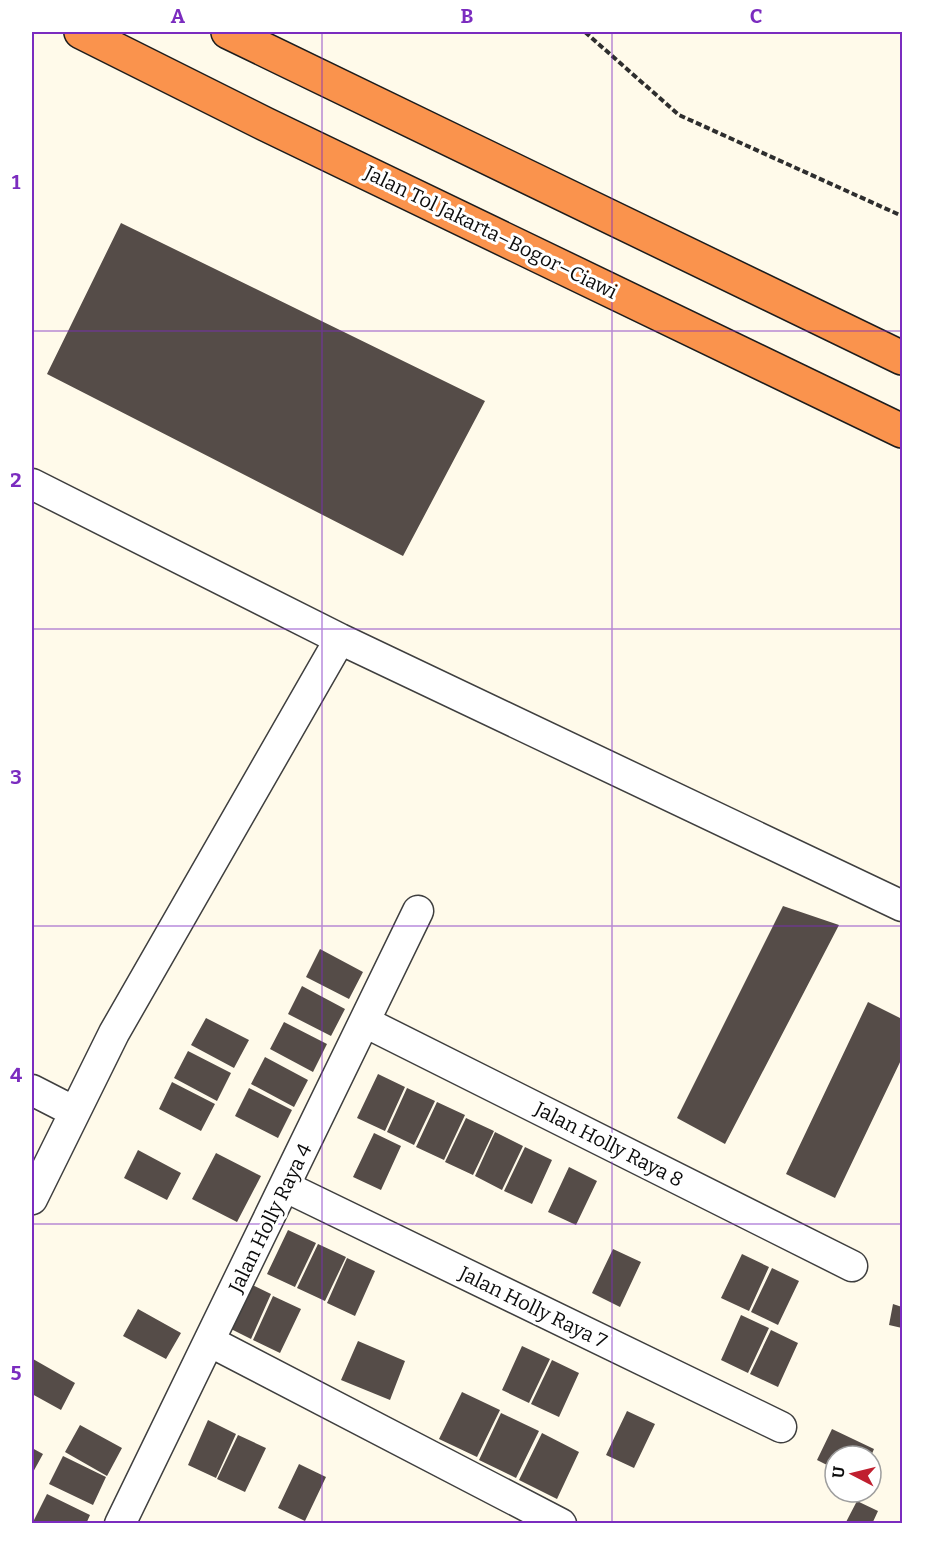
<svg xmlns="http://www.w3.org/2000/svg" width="934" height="1555" viewBox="0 0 934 1555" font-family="Bitter,serif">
<rect width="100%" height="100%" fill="#fffaea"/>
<path fill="#554c48" d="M121,223L485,401L403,556L47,374Z
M783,906L839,925L725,1144L677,1118Z
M320,949L363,972L349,999L306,977Z
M302,986L345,1009L331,1036L288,1014Z
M868,1002L902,1019V1058L835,1198L786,1174Z
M206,1018L249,1040L234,1068L191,1045Z
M284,1022L327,1044L313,1072L270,1049Z
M188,1051L231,1073L217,1101L174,1078Z
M265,1057L308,1080L294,1107L251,1084Z
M378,1074L405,1087L385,1131L357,1118Z
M172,1082L215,1104L201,1131L159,1109Z
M249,1088L292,1110L278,1138L235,1116Z
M407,1088L435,1101L414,1145L387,1132Z
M437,1102L465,1115L444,1160L416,1147Z
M466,1118L494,1131L473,1175L445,1162Z
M495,1132L523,1146L502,1190L475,1176Z
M374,1133L401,1146L381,1190L353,1177Z
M525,1147L552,1160L532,1204L504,1191Z
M138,1150L181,1173L167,1200L124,1178Z
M216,1153L261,1176L237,1222L192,1199Z
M569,1167L597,1181L576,1225L548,1212Z
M288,1230L316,1243L295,1287L267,1274Z
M318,1244L346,1257L325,1301L297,1288Z
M613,1249L641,1262L620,1307L592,1293Z
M742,1254L769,1267L749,1311L721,1298Z
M347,1258L375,1271L355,1316L327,1303Z
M772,1268L799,1281L778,1325L751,1312Z
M244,1281L271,1294L251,1339L223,1325Z
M273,1296L301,1309L280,1353L253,1340Z
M893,1304L902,1307V1328L889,1325Z
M138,1309L181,1333L166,1359L123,1336Z
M741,1315L769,1328L748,1373L721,1360Z
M771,1330L798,1343L778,1387L750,1374Z
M358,1341L405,1361L390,1400L341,1380Z
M522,1346L550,1359L529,1403L502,1390Z
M33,1359L75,1383L61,1410L32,1394Z
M552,1360L579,1373L559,1417L531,1404Z
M462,1392L500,1410L477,1457L439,1439Z
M627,1411L655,1424L634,1468L606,1455Z
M501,1413L539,1431L516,1478L479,1460Z
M208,1420L236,1434L216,1478L188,1465Z
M80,1425L122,1448L107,1476L65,1452Z
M832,1429L874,1449L871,1456H835V1469L817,1460Z
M542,1433L579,1452L557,1499L519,1480Z
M238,1435L266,1448L245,1492L217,1479Z
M32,1448L43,1454L32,1474Z
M63,1456L106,1477L93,1505L49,1484Z
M299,1464L326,1477L305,1521L278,1508Z
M47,1494L90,1515L86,1524L33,1522Z
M857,1501L878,1511L872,1524H845Z"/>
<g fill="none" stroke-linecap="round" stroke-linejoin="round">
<defs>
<path id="street" d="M32,484L340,639L902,906
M365,1022L852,1266
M32,1090L73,1111
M286,1187L781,1427
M32,1199L114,1033L340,639
M209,1341L561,1524
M120,1524L418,911"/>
<path id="highway" d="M81,32L265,124L902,431
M228,32L902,358"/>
</defs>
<use href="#street" stroke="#3f3f3f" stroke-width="33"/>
<use href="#highway" stroke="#1d1d1d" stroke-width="36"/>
<path stroke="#2e2e2e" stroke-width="4" stroke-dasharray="6 3" stroke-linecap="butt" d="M585,32L679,115L902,216"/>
<use href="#street" stroke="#fff" stroke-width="30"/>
<use href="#highway" stroke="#fa934d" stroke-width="33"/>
</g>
<path fill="none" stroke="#7b2cbf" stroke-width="1.5" stroke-opacity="0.55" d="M322,32V1524M612,32V1524M32,331H902M32,629H902M32,926H902M32,1224H902"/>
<g text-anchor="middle" stroke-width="6" stroke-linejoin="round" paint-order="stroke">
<g font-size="20" fill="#0c0c0c" stroke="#fff">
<text transform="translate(491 232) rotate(26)" y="7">Jalan Tol Jakarta–Bogor–Ciawi</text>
<text transform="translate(609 1144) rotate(27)" y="7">Jalan Holly Raya 8</text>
<text transform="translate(270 1218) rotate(-64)" y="7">Jalan Holly Raya 4</text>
<text transform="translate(533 1307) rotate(26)" y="7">Jalan Holly Raya 7</text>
</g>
</g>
<rect width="934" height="1555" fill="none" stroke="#ffffff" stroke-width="66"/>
<g transform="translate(853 1474) rotate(277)"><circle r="28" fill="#ffffff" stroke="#9e9e9e" stroke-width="1.5"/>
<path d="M0-4.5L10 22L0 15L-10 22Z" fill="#c01f2f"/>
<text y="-9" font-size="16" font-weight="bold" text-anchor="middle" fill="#0c0c0c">U</text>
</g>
<rect x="33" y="33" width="868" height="1489" fill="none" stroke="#7b2cbf" stroke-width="2"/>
<g font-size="20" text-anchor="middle" font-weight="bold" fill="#7b2cbf">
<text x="178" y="23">A</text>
<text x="467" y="23">B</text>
<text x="756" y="23">C</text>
<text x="16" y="189">1</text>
<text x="16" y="487">2</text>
<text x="16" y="784">3</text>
<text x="16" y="1082">4</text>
<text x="16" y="1380">5</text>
</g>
</svg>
